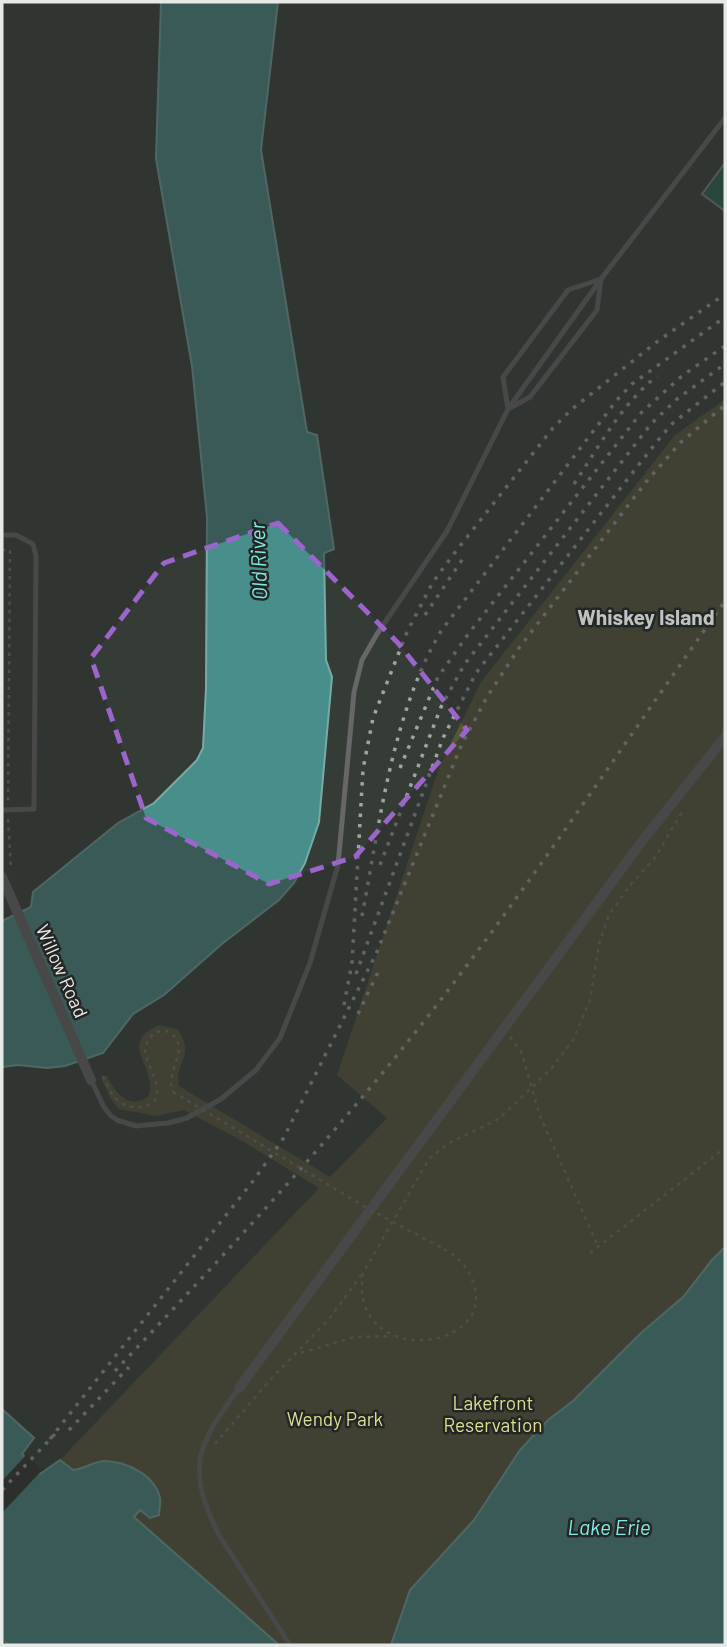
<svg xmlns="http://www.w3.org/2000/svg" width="727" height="1647" viewBox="0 0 727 1647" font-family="Barlow,sans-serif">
<rect width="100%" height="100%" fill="#2d302d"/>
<path fill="#353c36" d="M2,2H161V33L207,517L206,688L203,748L198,760L154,803L118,823L31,907L2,921Z
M278,2H725V399L675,435L481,682L440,765L387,1117L60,1460L40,1475L22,1454L34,1438L2,1409V1067L18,1065L55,1068L103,1053L133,1014L164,995L223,943L279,900L294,883L305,863L319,822L332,677L326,660L324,553L334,549L317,435L307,432L261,150Z"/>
<path fill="#575738" d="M725,399V1616L703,1645H279L134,1517L140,1510L160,1498C142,1467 134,1471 101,1461L83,1469L73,1470L60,1460L319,1188L242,1141L184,1110L156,1116L119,1109L110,1098L101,1078L107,1076C113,1089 127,1109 144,1099C148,1097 149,1095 150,1091C154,1066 118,1042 159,1025L177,1029C197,1055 173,1064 179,1086L330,1177L387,1118L337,1075L440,765L481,682L675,435Z"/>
<path fill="#488f8b" stroke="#78aaa7" stroke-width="2" d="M161,2H278L261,150L307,432L317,435L334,549L324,553L326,660L332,677L319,822L305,863L294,883L279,900L223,943L164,995L133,1014L103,1053L65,1066L47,1068L18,1065L2,1067V921L31,907L33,892L118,823L154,803L197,760L203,748L206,688L207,517L192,366L156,159Z
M725,1247V1645H391L410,1590L474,1520L520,1450L548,1420L573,1401L641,1333L683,1297L712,1260Z
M2,1409L34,1438L22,1454L40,1474L60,1460L73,1470C84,1469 93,1462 104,1461C126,1461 155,1475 160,1498C161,1503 159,1510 159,1515L150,1518L140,1510L134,1517L279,1645H9L2,1639Z"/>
<path fill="#2d302d" d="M27,1454L41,1470L45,1467L2,1513V1481Z"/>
<path fill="#246250" stroke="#838785" stroke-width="2" d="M725,163V211L702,194Z"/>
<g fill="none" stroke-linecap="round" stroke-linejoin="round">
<path stroke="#727472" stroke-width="2.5" stroke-dasharray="3.5 5" stroke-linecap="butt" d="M2,550H10L8,802
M8,819L11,869
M510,1037L521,1051L540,1116L598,1246
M103,1076C108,1086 111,1096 121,1103C128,1107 135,1108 142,1107C173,1101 147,1068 145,1051C145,1043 150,1037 155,1032L167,1031C195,1046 163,1071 173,1092
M444,1249C459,1257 469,1268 474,1285C496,1352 348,1369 363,1273L429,1159L447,1144L495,1121L506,1112L551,1069L573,1040L590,1000L599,944L609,915L631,884L654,859L684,809
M590,1253L725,1148
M301,1353L354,1337L393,1336
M215,1444L269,1381L330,1318L361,1275
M2,1639L9,1645"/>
<path stroke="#666766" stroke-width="5" d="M601,279L597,310L530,397L508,409L503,377L568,290Z
M2,535H16L33,544L36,556L34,809L2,810
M91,1080L104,1107L111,1116L117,1120L136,1126L168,1123L187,1118L221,1099L256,1070L280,1038L310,963L338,865L354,692L362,660L377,634L447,531L508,409L601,279L725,118
M239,1388C197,1446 185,1467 219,1535L290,1645"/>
<path stroke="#666766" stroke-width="10" d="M2,877L91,1080
M239,1388L643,840L725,737"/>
<path stroke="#a2a4a2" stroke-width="3.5" stroke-dasharray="3.5 7" stroke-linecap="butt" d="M574,484C600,445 621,405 657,376
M425,615L466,554
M400,768L438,677L469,633L641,413L683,375L725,346
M380,865L441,707L464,665L651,424L677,399L725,364
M362,916C380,822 392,714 441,631L617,400L632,384L725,317
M356,974L443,738L476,673L659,439L673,423L725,382
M344,1005L352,963L363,769L373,718L407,632L433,582L453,555L553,428L572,409L658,341L725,294
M358,1014L379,970
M115,1371C230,1249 344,1126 446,993C543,866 632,732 725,601
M69,1430L129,1367
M50,1439L253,1181L283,1139L376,954L461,746L487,697L519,648L646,482L681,442L725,405
M2,1490L57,1432"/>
<path stroke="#727472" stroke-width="2.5" stroke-dasharray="3.5 5" stroke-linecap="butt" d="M173,1092L367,1208L444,1249"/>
</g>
<path d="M0 0H727V1647H0ZM278,523L398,643L467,730L355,857L269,884L146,818L91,658L164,563Z" fill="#2d302d" fill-opacity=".55" fill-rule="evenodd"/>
<path fill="none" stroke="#9b65cb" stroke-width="5" stroke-dasharray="14 9" stroke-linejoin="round" d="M278,523L398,643L467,730L355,857L269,884L146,818L91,658L164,563Z"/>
<g text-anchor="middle" stroke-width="5" stroke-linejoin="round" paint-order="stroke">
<g font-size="19" fill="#e7e9e7" stroke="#232624">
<text transform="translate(62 971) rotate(66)" y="7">Willow Road</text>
</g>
<g font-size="19" fill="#e0df8f" stroke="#232624">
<text x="493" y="1410">Lakefront<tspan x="493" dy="22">Reservation</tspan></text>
<text x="335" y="1426">Wendy Park</text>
</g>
<g font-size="21" font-style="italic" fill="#7eebe6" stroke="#232624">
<text transform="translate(259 561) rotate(-92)" y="7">Old River</text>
<text x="609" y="1535">Lake Erie</text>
</g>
<g font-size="21" font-weight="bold" fill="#bfc3c0" stroke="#232624">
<text x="646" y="625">Whiskey Island</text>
</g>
</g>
<rect width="727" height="1647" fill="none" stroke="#e7e9e7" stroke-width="7"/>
</svg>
